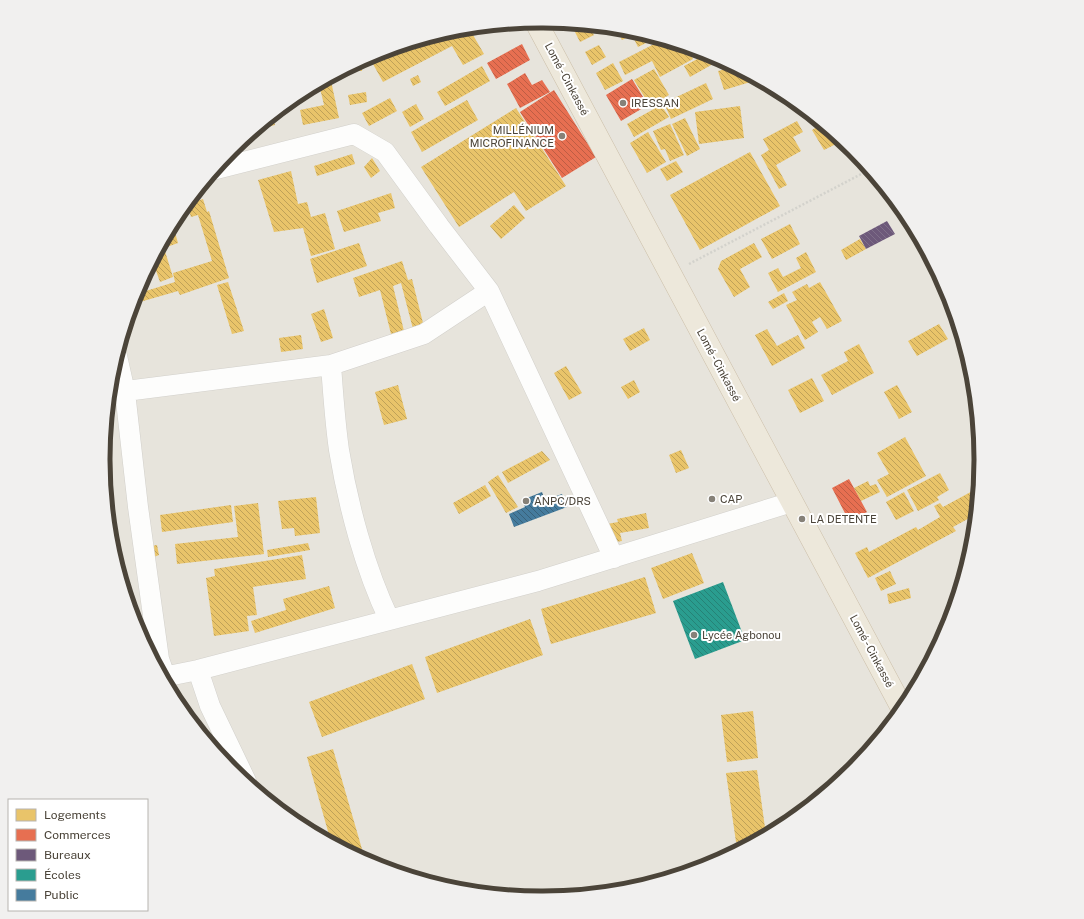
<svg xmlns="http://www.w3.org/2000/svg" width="1084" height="919" viewBox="0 0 1084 919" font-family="'Public Sans',sans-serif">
<defs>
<pattern id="homes-back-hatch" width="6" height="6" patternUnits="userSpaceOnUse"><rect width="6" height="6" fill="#e9c46a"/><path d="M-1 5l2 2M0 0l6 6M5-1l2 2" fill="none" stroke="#bfa158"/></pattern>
<pattern id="shops-back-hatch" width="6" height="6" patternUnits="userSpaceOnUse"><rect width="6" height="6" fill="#e76f51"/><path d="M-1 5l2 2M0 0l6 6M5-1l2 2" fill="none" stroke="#bd5d44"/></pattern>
<pattern id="offices-back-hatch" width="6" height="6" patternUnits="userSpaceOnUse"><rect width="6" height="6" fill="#6d597a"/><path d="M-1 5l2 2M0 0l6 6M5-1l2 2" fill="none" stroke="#7f6f89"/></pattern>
<pattern id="schools-back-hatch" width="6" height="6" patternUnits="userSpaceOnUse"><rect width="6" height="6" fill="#2a9d8f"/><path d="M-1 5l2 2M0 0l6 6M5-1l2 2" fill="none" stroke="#268276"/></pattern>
<pattern id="public-back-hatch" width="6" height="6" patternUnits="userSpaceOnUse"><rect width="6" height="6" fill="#457b9d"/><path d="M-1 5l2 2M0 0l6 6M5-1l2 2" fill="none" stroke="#39617a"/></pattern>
</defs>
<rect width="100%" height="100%" fill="#f4f2ee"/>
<path fill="#e7e4dc" d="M105 460a437 437 0 1 1 874 0a437 437 0 1 1-874 0Z"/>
<path fill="url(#homes-back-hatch)" d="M571,24L589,26L594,35L580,42Z
M469,28L484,54L463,65L452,46L383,82L373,64L415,42L457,29Z
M616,28L628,29L636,33L638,32L656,38L638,47L632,35L622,40Z
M662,40L687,47L693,59L660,77L652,61L625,75L619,62Z
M599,45L606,57L592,65L585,52Z
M707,54L713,64L690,77L684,66Z
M711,55L723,62L716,65Z
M362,61V71L344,70Z
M613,63L623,81L605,90L596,73Z
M482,66L490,81L445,106L437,92Z
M733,67L738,69L757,80L724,90L718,71Z
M654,69L669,95L650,106L634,80Z
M418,75L421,82L413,86L410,79Z
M331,81L339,118L303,125L300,110L324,105L319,84Z
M706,83L713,99L671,119L664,103Z
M366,92L367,102L350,105L348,95Z
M390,98L397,111L369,126L362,113Z
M467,100L478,120L422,152L411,132Z
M416,104L424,119L410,127L402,112Z
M661,105L669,117L634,137L627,124Z
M740,106L744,138L699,144L695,112Z
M516,108L566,186L526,211L514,192L459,227L421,167Z
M272,116L275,125L256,130Z
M685,118L700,149L687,156L672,124Z
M797,121L803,132L793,137L801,151L776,165L787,185L779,189L761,155L769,150L763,139Z
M670,124L684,155L670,161L665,149L661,150L653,131Z
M822,124L842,141L824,150L812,130Z
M648,132L666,162L647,173L630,143Z
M750,152L780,206L700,250L670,195Z
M352,154L355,164L317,176L314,166Z
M372,158L380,171L371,178L364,167Z
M676,161L683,172L667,181L660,169Z
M291,171L298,204L307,202L311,217L325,213L335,249L311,256L303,228L274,232L258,180Z
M391,193L395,208L378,213L381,221L344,232L337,211Z
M203,199L207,212L209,211L229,278L180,295L178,291L133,304L136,294L175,282L173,273L212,261L198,215L191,217L187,204Z
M514,205L525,218L501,239L490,226Z
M790,224L800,244L772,259L761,239Z
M174,229L178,243L164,248L173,277L160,282L153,262L170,231Z
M860,239L866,249L846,260L841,250Z
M359,243L367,266L317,283L310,259Z
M754,243L762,257L740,269L750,287L734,297L718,269L721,261Z
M806,252L816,272L778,292L768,273L778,268L783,277L801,268L796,258Z
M402,261L408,280L412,279L424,327L413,329L401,283L393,286L404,331L391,334L380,290L359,297L353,278Z
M228,282L244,331L232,334L217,285Z
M820,282L842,321L827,329L820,317L812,322L818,332L805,340L786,305L797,300L792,292L807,284L809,288Z
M784,293L788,301L773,309L768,302Z
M324,309L333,338L321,342L311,314Z
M939,324L948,339L917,356L908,341Z
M644,328L650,340L630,351L623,339Z
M767,329L777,346L798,335L805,348L772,366L755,335Z
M301,335L303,349L281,352L279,338Z
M859,344L874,373L832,395L821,375L848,361L844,352Z
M566,366L582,393L569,400L554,373Z
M812,378L824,401L800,413L788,390Z
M634,380L640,392L628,399L621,387Z
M398,385L407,419L384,425L375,392Z
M897,385L912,412L899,419L884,392Z
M905,437L926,476L887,497L877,480L889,474L877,453Z
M681,450L689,468L676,473L669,455Z
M542,451L550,460L508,483L502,472Z
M940,473L949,490L937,497L939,500L918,511L907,490Z
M498,475L518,507L506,513L488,482Z
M868,481L870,486L876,484L880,492L861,501L854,488Z
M485,485L491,496L459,514L453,503Z
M978,488L975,515L953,527L956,531L868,578L855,553L867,547L869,552L916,527L918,530L940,517L934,506L940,503L943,507Z
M904,492L914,511L896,520L886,502Z
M316,497L320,533L295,536L294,528L282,529L278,501Z
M258,503L264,554L177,564L175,544L238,537L234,506Z
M231,505L233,522L162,532L160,515Z
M646,513L649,528L620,533L622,541L610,543L607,524L618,522L617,519Z
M308,543L310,550L268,557L267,550Z
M157,545L159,555L154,557L151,546Z
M692,553L704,583L663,599L651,568Z
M302,555L306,579L253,587L257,615L247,616L249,631L214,636L206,578L215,576L214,569Z
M890,571L896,584L881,591L875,578Z
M645,577L656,613L551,644L541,609Z
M329,586L335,608L255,633L251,621L286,610L283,599Z
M909,588L911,598L889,604L887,594Z
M530,619L543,655L437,693L425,657Z
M412,664L425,699L322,737L309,702Z
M753,711L758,758L727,762L721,715Z
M333,749L362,849L351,852L331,842L307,757Z
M757,770L766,835L756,840L736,842L726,773Z"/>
<path fill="url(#shops-back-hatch)" d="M522,44L530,60L496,79L487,63Z
M525,73L532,85L542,80L550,92L520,108L507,84Z
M632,79L648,105L621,121L606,95Z
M554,90L596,157L562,178L520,112Z
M849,479L867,512L849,521L832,488Z"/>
<path fill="url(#offices-back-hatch)" d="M887,221L895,234L866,249L859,236Z"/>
<path fill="url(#schools-back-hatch)" d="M723,582L745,640L695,659L673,601Z"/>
<path fill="url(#public-back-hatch)" d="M542,492L545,500L562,494L567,507L514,527L509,514L525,507L522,500Z"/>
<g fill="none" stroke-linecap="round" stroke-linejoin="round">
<defs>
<path id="street" d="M216,169L354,134L385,152L439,226L489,291L614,558
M117,356L125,392L138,507L159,659L165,676
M110,393L331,365
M389,619C365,569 348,505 339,450C335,422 333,393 331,365L424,334L489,291
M198,670L210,706L246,781
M163,677L198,670L538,581L792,502"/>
<path id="highway" d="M536,22L902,708"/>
</defs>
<use href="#street" stroke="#d2d0cb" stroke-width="21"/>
<use href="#highway" stroke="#ccbfa9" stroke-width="23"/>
<path stroke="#d3d2cc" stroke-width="2.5" stroke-dasharray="2 2" stroke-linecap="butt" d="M689,264L869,170"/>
<use href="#street" stroke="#fdfdfc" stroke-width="20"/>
<use href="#highway" stroke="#ede8db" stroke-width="22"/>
</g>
<g fill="#868178" stroke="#fff" stroke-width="1.5">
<circle cx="623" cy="103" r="4"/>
<circle cx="562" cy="136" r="4"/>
<circle cx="712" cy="499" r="4"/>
<circle cx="526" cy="501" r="4"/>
<circle cx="802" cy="519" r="4"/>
<circle cx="694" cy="635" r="4"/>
</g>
<g text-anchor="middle" stroke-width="4" stroke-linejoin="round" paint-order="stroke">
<g font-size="11" fill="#4b4439" stroke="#fff">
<text transform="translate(567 79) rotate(62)" y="4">Lomé - Cinkassé</text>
<text transform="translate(719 365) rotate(62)" y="4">Lomé - Cinkassé</text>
<text transform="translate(872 651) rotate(62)" y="4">Lomé - Cinkassé</text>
</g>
<g font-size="11" fill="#4b4439" stroke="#fff" text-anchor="start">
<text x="631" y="107">IRESSAN</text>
<text x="554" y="134" text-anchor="end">MILLÉNIUM<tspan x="554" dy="13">MICROFINANCE</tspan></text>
<text x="720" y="503">CAP</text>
<text x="534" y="505">ANPC/DRS</text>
<text x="810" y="523">LA DETENTE</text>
<text x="702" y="639">Lycée Agbonou</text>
</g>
</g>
<path d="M0 0H1084V919H0ZM541 28H543A431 431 0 0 1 974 459V460A431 431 0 0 1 543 891H541A431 431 0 0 1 110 460V459A431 431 0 0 1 541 28Z" fill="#f1f0ef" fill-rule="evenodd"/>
<path fill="none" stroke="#4b4439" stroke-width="5" d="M541 28H543A431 431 0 0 1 974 459V460A431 431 0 0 1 543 891H541A431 431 0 0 1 110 460V459A431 431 0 0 1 541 28Z"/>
<rect x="8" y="799" width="140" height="112" fill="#ffffff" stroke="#b7b4b0"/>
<rect x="16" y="809" width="20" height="12" fill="#e9c46a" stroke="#b7b4b0"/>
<text x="44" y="819" font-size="12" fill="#4b4439">Logements</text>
<rect x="16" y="829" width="20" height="12" fill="#e76f51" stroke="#b7b4b0"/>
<text x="44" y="839" font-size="12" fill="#4b4439">Commerces</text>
<rect x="16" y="849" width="20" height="12" fill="#6d597a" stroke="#b7b4b0"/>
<text x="44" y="859" font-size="12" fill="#4b4439">Bureaux</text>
<rect x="16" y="869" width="20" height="12" fill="#2a9d8f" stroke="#b7b4b0"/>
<text x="44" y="879" font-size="12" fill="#4b4439">Écoles</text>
<rect x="16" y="889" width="20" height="12" fill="#457b9d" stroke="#b7b4b0"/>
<text x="44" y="899" font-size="12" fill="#4b4439">Public</text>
</svg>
